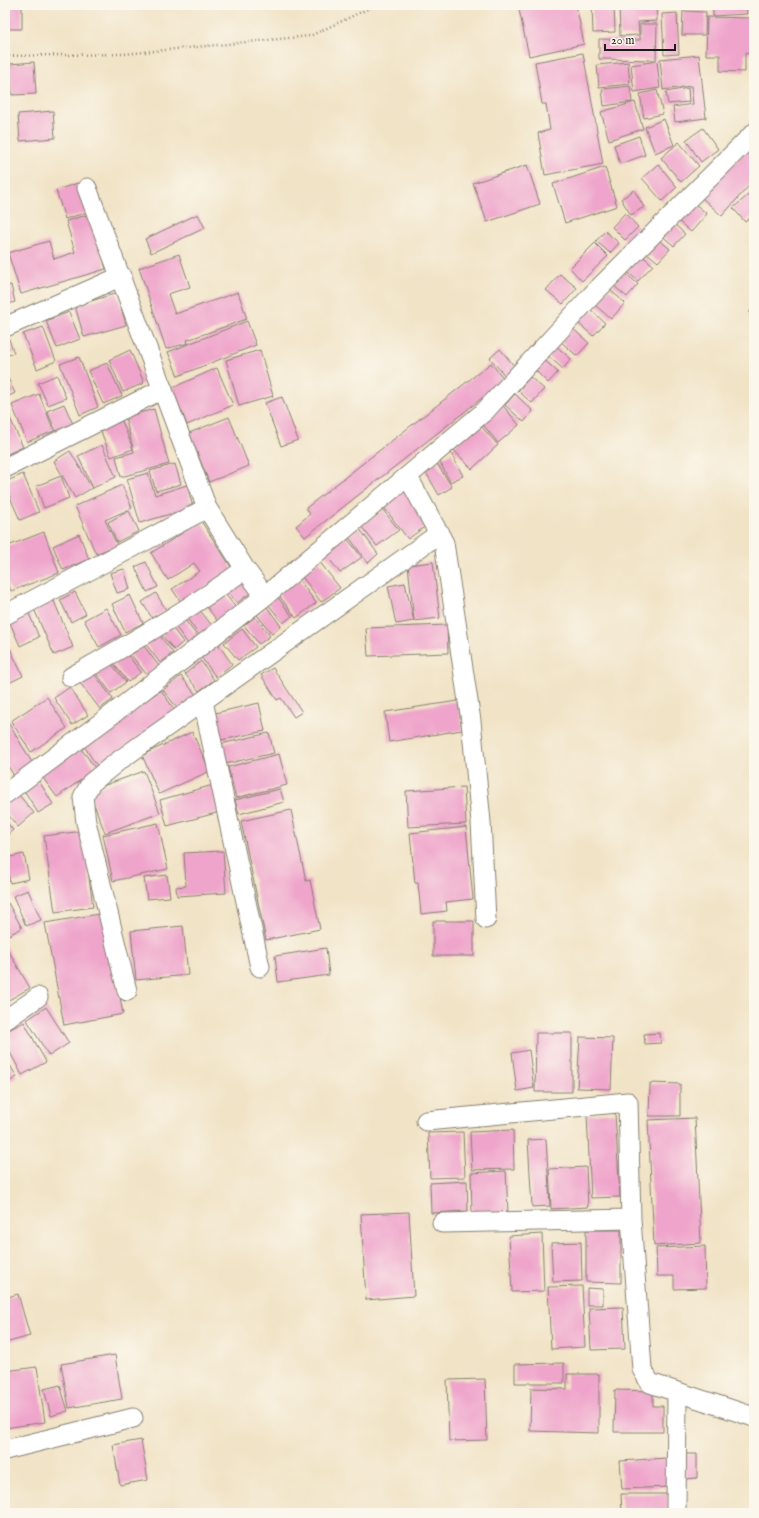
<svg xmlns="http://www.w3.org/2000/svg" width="759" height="1518" viewBox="0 0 759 1518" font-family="'IM FELL English',serif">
<rect width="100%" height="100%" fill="#fbf7ec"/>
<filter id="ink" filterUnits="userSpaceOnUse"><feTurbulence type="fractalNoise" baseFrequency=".025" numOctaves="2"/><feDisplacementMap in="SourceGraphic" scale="8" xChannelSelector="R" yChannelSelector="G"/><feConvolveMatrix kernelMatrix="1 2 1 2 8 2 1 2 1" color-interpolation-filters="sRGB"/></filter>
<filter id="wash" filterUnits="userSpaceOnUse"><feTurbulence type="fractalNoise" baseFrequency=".012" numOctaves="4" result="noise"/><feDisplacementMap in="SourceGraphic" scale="16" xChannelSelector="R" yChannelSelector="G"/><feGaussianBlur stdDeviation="0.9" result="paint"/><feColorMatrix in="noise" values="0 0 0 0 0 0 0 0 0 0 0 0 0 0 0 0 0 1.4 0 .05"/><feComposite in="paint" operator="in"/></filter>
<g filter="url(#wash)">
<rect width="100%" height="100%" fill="#f1e3c6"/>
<g id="blocks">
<path fill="#efa5cb" d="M5,5H22V29H5Z
M518,5H576L584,44L529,56Z
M592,5H614L615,32L593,33Z
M619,5H656L657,21L638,22L639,35L620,36Z
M677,5H706V8L677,9Z
M713,5H746L747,14L713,16Z
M683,11L706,12L705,35H682Z
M677,13L679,54L664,55L662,14Z
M707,17L753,18V54L745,53V72L720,71V55H706Z
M640,24H657L656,60L599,59V39L640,40Z
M583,53L603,164L545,175L538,133L550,130L546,104H542L535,62Z
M699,55L706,118L675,122L673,107L693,104L691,86L663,90L660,59Z
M657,61L660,88L634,92L631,65Z
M34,62L36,94L12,95L10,64Z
M628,62L630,84L599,87L597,65Z
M630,86L632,102L604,106L602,89Z
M688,88L689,102L668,104L666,92Z
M657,90L663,114L644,118L640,94Z
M635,102L643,129L609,140L601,112Z
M53,111L55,138L20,141L18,114Z
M664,119L674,145L655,153L645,127Z
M703,128L718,149L701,162L686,140Z
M639,136L645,155L620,164L614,145Z
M679,142L699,166L681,182L661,158Z
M754,143V180L722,216L700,196Z
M658,164L677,187L662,201L642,178Z
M527,165L540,204L487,222L473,183Z
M605,167L617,206L565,223L553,184Z
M78,183L88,212L65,219L56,190Z
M634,190L644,207L631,215L621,199Z
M754,190V215L745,222L733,208Z
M693,202L707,214L691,232L677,220Z
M625,213L638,227L625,240L612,227Z
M90,214L106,269L21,294L8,253L49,241L54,259L75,252L66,221Z
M198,214L205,228L151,253L145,239Z
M671,221L685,234L674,246L660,234Z
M605,231L619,243L610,253L596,241Z
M658,239L670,249L658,262L646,252Z
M595,243L608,256L582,281L570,268Z
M639,253L653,265L638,281L625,270Z
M179,254L190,287L168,294L175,314L238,292L247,319L187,340L188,343L166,349L139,268Z
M624,272L638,284L627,297L613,285Z
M560,274L577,288L563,304L546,290Z
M11,285L15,302L5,305V286Z
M609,289L625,303L611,319L595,305Z
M117,293L126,325L84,337L75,306Z
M589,308L605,323L593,336L577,322Z
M750,311H754V357H753Z
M69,312L80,339L57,348L46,321Z
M247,321L256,345L178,376L168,352Z
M43,327L56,361L37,369L23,334Z
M572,328L589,343L577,356L560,341Z
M7,334L14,353L5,356V335Z
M556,346L571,359L563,369L548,356Z
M500,349L516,368L506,377L490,358Z
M130,350L144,383L123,392L109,360Z
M260,350L273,396L239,406L226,360Z
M79,357L98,407L80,415L60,364Z
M543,359L558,372L548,383L534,369Z
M107,363L122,396L103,404L88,371Z
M491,363L505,380L305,537L296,526L310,514L306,508Z
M217,368L233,405L187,425L172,388Z
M5,372L15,393L5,398Z
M57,375L66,398L48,405L38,383Z
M530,377L544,389L532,403L518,391Z
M39,394L54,431L27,442L12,405Z
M515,394L533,411L524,422L505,405Z
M282,397L298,440L281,446L265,403Z
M501,403L519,425L498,443L479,420Z
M64,404L73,424L56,431L47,411Z
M154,409L169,464L121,477L116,457L134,452L125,417Z
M9,416L23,447L5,455V418Z
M229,417L249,466L209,482L189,433Z
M122,421L133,449L111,457L100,429Z
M478,423L498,445L472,469L452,448Z
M102,445L116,477L93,488L78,456Z
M70,451L92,488L75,498L54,461Z
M451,453L463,476L450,482L439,460Z
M436,462L452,487L439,495L424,469Z
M175,464L181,484L156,491L150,471Z
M148,473L155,495L187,485L193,507L140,523L127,479Z
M23,474L39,512L20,520L5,486V482Z
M61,476L69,498L44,508L36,486Z
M122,485L132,508L105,520L117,545L96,554L75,506Z
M404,489L430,523L408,539L383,506Z
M383,510L399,530L377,546L361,526Z
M129,511L139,531L117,542L108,522Z
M201,521L233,570L181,602L172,589L200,571L194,563L168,580L151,553Z
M359,528L378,554L368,563L348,536Z
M44,532L59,573L11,591L5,576V547Z
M79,534L89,559L63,570L53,546Z
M345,536L362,557L340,573L324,552Z
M319,561L340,588L321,602L301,575Z
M146,562L158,587L147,592L135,567Z
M433,562L440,618L414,621L408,565Z
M124,569L130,589L117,593L110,573Z
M241,576L253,591L237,603L225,588Z
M298,578L316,603L296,618L278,594Z
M405,583L414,621L396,624L388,586Z
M222,590L237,609L219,623L204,603Z
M75,592L86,614L71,622L60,600Z
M156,593L166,610L152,618L142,602Z
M130,595L143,623L125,632L112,604Z
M277,596L292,616L283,623L268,604Z
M54,601L73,647L54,655L34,609Z
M267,607L281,626L272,634L257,615Z
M106,608L121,635L99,647L84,620Z
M198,608L214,628L201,638L186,617Z
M27,609L39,637L20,646L8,618Z
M255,617L270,636L259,644L244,625Z
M184,619L198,637L188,644L175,626Z
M447,625L448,653L368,656L366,628Z
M171,626L183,642L174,650L161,634Z
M242,629L256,647L238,660L224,643Z
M158,633L173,653L160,663L145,643Z
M5,638L23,676L5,685Z
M218,644L232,664L216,677L201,657Z
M144,646L159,666L147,675L131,655Z
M127,654L141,672L128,682L114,664Z
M201,661L214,680L199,691L185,674Z
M110,662L126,682L111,693L96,673Z
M273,668L302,712L294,717L281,698L277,700L261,675Z
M93,672L113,699L100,709L80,683Z
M181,676L196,695L178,709L163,690Z
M70,687L88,715L72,725L54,698Z
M161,690L176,712L97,766L82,743Z
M47,697L67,728L31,752L11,721Z
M458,701L462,730L389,742L385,712Z
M259,703L265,731L221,740L215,713Z
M5,717L33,764L14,776L5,761Z
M192,732L210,771L159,794L142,755Z
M269,733L274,753L225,764L221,744Z
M79,746L96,769L57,797L40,774Z
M279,754L287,785L236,798L228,767Z
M144,771L160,813L105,833L89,791Z
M39,781L53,804L38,813L24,790Z
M213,785L220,812L167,826L160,800Z
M464,787L466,824L408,827L406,791Z
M280,789L284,802L239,814L235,800Z
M18,794L34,813L18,827L5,811V805Z
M291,810L306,881L310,880L320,929L266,940L241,821Z
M5,820L13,830L5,837Z
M158,823L168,869L113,881L103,835Z
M466,827L473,899L446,902L447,911L421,914L418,883H415L410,833Z
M83,831L93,907L55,912L44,836Z
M223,851L226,893L177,896L176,887L186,886L184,853Z
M24,854L29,879L10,883L5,858Z
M167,875L170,897L147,899L144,878Z
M28,890L41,920L26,926L13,896Z
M8,903L22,928L5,937V905Z
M105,913L123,1014L64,1025L45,923Z
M433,921H474V956H433Z
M183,926L188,975L136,980L131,931Z
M5,945L30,988L5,1002Z
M326,948L329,975L278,982L275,956Z
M46,1007L69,1043L49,1056L27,1020Z
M24,1022L46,1062L22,1075L5,1043V1032Z
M536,1033H572V1092H535Z
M660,1033L661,1043L645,1044L644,1034Z
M580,1037L613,1038L611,1089L577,1088Z
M529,1050L534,1088L517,1091L512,1053Z
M5,1057L17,1077L5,1084Z
M650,1083L680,1084V1116H649Z
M615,1113L620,1197L591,1198L587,1115Z
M695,1118L701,1243L654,1246L648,1120Z
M513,1130L514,1169L472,1170L470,1132Z
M463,1132L465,1177L430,1178L428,1133Z
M546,1139L550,1206L532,1207L528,1140Z
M586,1167L588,1207L551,1209L549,1169Z
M506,1171L508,1212L472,1213L471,1173Z
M467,1181L468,1211L431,1213L430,1183Z
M409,1212L414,1296L366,1300L361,1214Z
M586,1230H621V1283L586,1282Z
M542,1234L544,1291L512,1292L509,1236Z
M581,1242L582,1281L553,1282L551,1243Z
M705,1246L706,1288L674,1289V1276H657L656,1248Z
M582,1286L585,1347L551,1349L548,1287Z
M587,1288L603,1289V1305H587Z
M18,1294L30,1336L5,1343V1298Z
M623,1307L625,1349L591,1350L589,1308Z
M115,1355L122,1399L69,1408L61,1364Z
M564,1363V1383H515V1364Z
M37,1367L45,1422L5,1428V1371Z
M567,1374H599V1433L530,1431L531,1388L567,1389Z
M485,1379L487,1440L449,1441L447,1380Z
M60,1385L68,1411L51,1416L44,1389Z
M615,1390L653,1391V1406H663V1432H614Z
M141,1440L148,1480L120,1485L113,1445Z
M685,1454H697V1478L685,1479Z
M667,1458L668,1487L622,1489L620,1461Z
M621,1494H668V1513H622Z"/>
</g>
</g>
<g filter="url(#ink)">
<use href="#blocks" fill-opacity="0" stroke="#868071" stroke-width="1"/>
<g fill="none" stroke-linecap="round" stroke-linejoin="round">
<defs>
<path id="minor" d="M87,188L207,508L245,569
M5,327L122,276
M5,468L163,389
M408,477L444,543L471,721L481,822L486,919
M5,615L207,508
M71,677C130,644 190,609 245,569L265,596
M203,701L260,967
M5,794L110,716L265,596L485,411L592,295L754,133
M127,991L86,822L83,797L91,783L117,762L440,533
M5,1020L38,997
M426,1121L628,1102L631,1219L642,1369L650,1383L754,1417
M442,1223L631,1219
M5,1450L133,1418
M676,1513L677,1393"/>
</defs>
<use href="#minor" stroke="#868071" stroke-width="21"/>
<path stroke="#868071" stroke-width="2.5" stroke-dasharray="1 3" stroke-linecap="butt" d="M5,56L124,54L310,36L376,5"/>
<use href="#minor" stroke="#fff" stroke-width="19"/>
</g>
</g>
<rect width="759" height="1518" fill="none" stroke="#fbf7ec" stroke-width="20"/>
<path d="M605 44v6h70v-6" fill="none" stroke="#1c1c1c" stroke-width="2"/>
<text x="611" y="44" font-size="12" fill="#1c1c1c" stroke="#fbf7ec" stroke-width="3" paint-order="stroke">20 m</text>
</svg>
